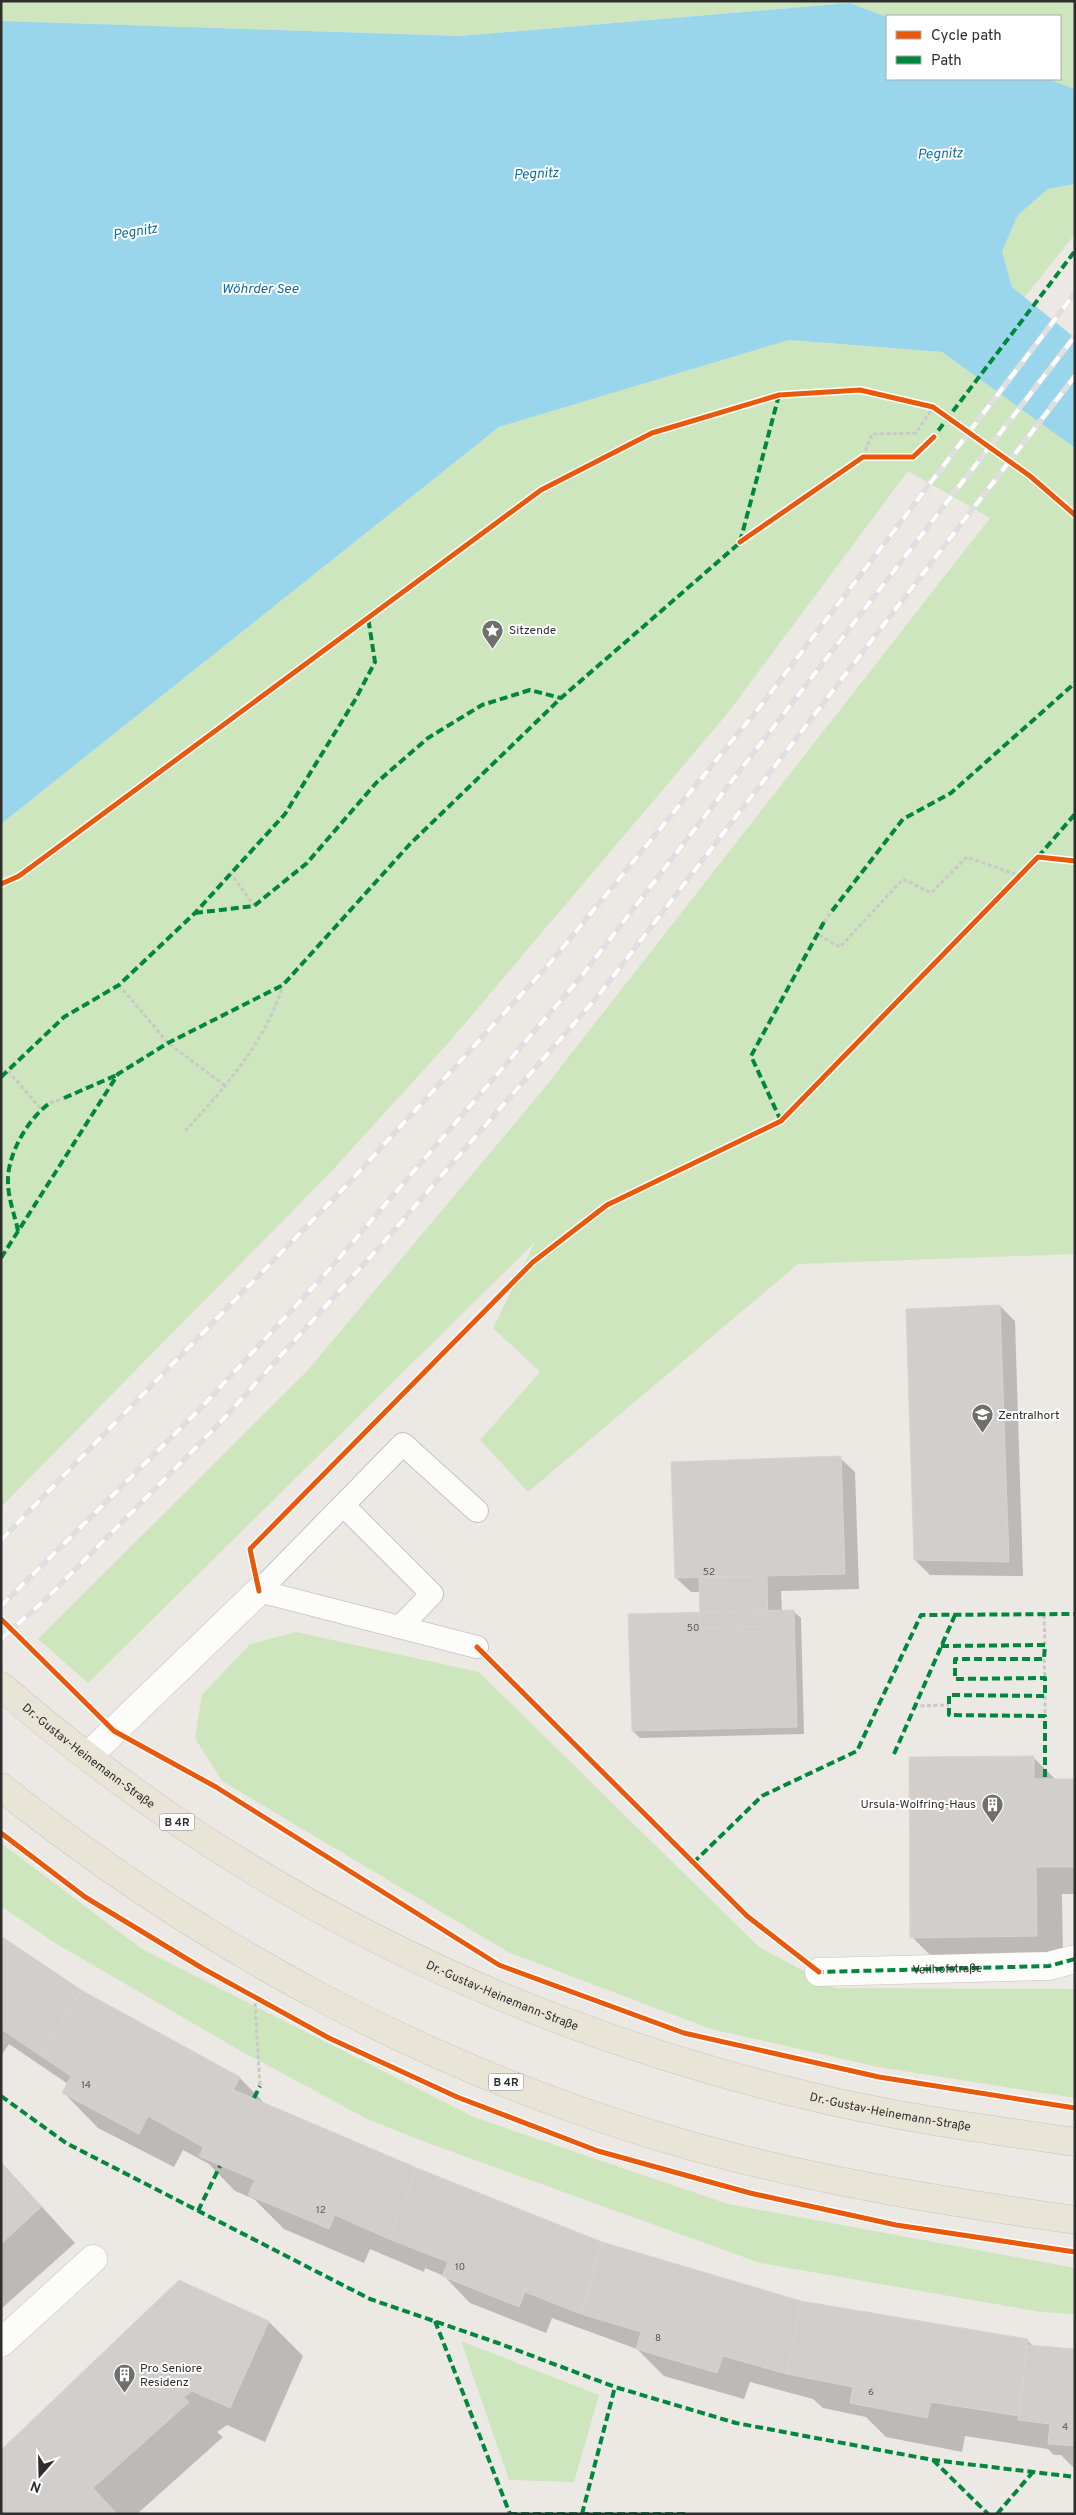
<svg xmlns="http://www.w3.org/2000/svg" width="1076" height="2515" viewBox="0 0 1076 2515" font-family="Overpass,sans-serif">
<rect width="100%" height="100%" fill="#ece8e4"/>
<path fill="#cee6be" d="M1,1H1075V89L1048,79H1060V16L887,17L850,3L460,36L1,21Z
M1075,184V234L1024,298L1012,287L1002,251L1018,215L1048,189Z
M789,340L942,352L1075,448V1254L798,1264L528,1492L480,1440L540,1372L493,1328L535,1242L88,1683L38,1639L308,1370L542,1091L990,518L908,471L727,714L450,1041L329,1174L1,1507V824L499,427Z
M296,1632L479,1672L759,1947L835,1988L1075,1989V2098L878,2067L711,2029L510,1953L222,1781L195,1738L202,1695L250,1644Z
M1,1843L142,1949L476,2118L728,2204L1075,2268V2314L1041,2312L760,2263L425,2142L367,2119L239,2050L55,1943L1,1906Z
M461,2341L599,2395L574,2482L509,2480Z"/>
<path fill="#99d6ec" d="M850,3L887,17V79H1048L1075,89V184L1048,189L1018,215L1002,251L1012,287L1075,338V448L942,352L789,340L499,427L1,824V21L460,36Z"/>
<path fill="#0003" d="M1000,1306L1015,1321L1023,1576L930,1575L915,1560Z
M840,1458L855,1472L859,1589L781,1591L782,1611H793L801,1618L804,1734L640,1738L633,1731L701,1616L700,1592H691L676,1578Z
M1033,1757L1056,1780H1075V1894H1062L1063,1963L939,1964L912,1937Z
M1,1937L81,1991L240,2078L267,2106L416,2170L602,2243L800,2303L1027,2340L1034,2347L1075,2350V2469L1061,2455H1054L1048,2449L965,2436L962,2452L886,2437L866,2417L823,2408L813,2399L750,2382L744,2399L664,2376L637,2349L552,2318L546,2333L470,2303L444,2276L425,2268L424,2272L370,2249L364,2263L284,2229L254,2199L235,2191L209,2164L183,2150L174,2167L98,2128L64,2093L68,2084L9,2044L1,2056Z
M1,2162L75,2243L1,2309Z
M269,2322L303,2356L265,2442L227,2425L217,2432L223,2437L137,2514H1Z"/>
<path fill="#d1cecb" stroke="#d7d4d0" d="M1000,1305L1009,1562L914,1560L906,1309Z
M841,1456L845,1574L675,1578L671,1462Z
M767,1576L768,1626L700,1628L699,1577Z
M794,1610L797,1727L632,1731L628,1614Z
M1034,1756V1779H1075V1867H1036L1037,1936L910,1938L909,1757Z
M1,1936L81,1990L41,2056L1,2029Z
M81,1990L240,2077L203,2147L148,2116L139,2134L62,2093L71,2076L41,2056Z
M234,2090L417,2168L389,2239L335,2215L329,2229L248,2195L255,2180L199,2156Z
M1,2163L41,2207L1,2244Z
M417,2168L602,2242L581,2314L525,2292L519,2307L442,2276L448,2262L389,2239Z
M602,2242L801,2301L787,2374L723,2356L717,2373L636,2349L641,2332L581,2314Z
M179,2280L269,2321L230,2408L192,2391L183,2397L189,2402L93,2488L117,2514H1V2450Z
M801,2301L1028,2339L1019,2416L931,2402L927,2418L850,2403L853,2387L787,2374Z
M1027,2345L1075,2349V2446L1048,2444L1050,2424L1018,2420Z"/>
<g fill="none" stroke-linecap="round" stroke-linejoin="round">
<defs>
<path id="service" d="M343,1505L432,1594L400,1627
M477,1647L259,1591L403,1444L477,1511"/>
<path id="minor" d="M88,1756L259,1591
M819,1972L1049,1966L1075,1959
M1,2343L93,2259"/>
<g id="primary">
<path id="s1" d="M1,1686C236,1890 504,2023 805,2095C894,2117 985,2129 1075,2142"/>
<path d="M1,1787C203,1948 433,2072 681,2143C810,2180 942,2201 1075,2220"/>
</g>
</defs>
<use href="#service" stroke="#c5c4c5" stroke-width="24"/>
<use href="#minor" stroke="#c5c4c5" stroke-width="29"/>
<use href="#primary" stroke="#c6c5c4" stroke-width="29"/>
<path stroke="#c9c9c8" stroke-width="3" stroke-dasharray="4 2.5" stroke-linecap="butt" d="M863,457L872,434L916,433L933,407
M230,872L254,906
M824,922L832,911
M819,935L840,947L903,879L931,893L967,857L1020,876
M119,985L168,1043L227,1087
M8,1071L41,1109
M50,1103L64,1098
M185,1131C225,1088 266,1041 283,985
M1044,1615L1045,1645
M1044,1659L1045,1678
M1045,1696V1716
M914,1706L949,1705
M255,2003L260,2086"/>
<use href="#service" stroke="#fcfcfb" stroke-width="22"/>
<use href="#minor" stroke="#fcfcfb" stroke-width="28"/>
<use href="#primary" stroke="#e8e4d6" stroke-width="28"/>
<defs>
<path id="rail" d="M1,1540L346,1186L551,962L759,708L1075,293
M1,1606L200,1409L328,1271L580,978L1075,336
M1,1639L45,1600L217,1426L382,1244L598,996L1075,376"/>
</defs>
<use href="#rail" stroke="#dfdfe1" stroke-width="5.5"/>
<use href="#rail" stroke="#fff" stroke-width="4" stroke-dasharray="11" stroke-linecap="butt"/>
<g stroke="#00873e" stroke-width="4" stroke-dasharray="8 4" stroke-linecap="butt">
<path d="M931,440L1075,251"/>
<path d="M740,542L779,395"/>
<path d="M1038,857L1075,814"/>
<path d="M832,911L903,819L951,793L1075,683"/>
<path d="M195,913L254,906L307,863L376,783L428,738L482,705L530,690L561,698"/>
<path d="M1,1077L64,1017L119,985L195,913L285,814L355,700L375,662L368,617"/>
<path d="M64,1098L117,1075"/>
<path d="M781,1121L751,1056L824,922"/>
<path d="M18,1231C15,1216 8,1198 8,1182C7,1155 28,1118 50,1103"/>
<path d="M1,1258L118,1074L168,1043L283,985L410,844L561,698L743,540"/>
<path d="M941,1646L1045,1645L1044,1659H955V1679L1045,1678V1696L949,1695V1715L1045,1716V1779"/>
<path d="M894,1754L955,1615"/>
<path d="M693,1863L762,1796L857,1751L921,1615L1075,1614"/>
<path id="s2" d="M816,1970L819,1972L1049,1966L1075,1959"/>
<path d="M1,2096L66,2143L370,2299L498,2343L615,2387L736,2423L933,2460L1075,2477"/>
<path d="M254,2098L260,2086"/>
<path d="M198,2211L220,2166"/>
<path d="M435,2321L510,2514"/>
<path d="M933,2460L988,2514"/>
<path d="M509,2514H688"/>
<path d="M582,2514L615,2387"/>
<path d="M997,2514L1033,2472"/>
</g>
<defs>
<path id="cycleway" d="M740,542L863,457H913L934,437
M1,884L19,876L541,490L652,433L779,395L860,390L933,407L1030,476L1075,515
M259,1591L250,1549L533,1262L607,1205L781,1121L1038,857L1075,861
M1,1619L114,1731L216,1787L499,1965L684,2033L879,2077L1075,2108
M477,1647L747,1916L819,1972
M1,1833L85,1897L202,1968L329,2038L457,2097L598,2151L750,2193L896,2225L1075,2252"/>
</defs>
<use href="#cycleway" stroke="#fff" stroke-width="8"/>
<use href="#cycleway" stroke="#e8590c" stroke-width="5"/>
</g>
<defs>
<symbol id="sight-pin" viewBox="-11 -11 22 30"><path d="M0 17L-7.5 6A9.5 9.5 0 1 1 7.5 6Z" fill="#706f6e" stroke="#fff"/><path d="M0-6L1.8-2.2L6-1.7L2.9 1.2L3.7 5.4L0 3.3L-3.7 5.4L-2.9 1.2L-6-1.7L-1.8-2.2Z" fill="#fff"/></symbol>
<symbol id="school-pin" viewBox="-11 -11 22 30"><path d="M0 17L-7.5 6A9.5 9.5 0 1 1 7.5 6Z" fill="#706f6e" stroke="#fff"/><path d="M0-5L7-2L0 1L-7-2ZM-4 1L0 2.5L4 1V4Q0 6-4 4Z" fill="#fff"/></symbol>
<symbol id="building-pin" viewBox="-11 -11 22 30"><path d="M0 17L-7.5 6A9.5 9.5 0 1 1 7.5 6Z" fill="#706f6e" stroke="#fff"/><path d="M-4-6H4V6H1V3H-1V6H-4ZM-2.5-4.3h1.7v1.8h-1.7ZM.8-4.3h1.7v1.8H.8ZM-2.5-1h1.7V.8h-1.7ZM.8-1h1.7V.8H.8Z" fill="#fff"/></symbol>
</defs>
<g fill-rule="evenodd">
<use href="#sight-pin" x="480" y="618" width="25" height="34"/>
<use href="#school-pin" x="970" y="1402" width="25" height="34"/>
<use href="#building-pin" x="980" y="1792" width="25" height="34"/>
<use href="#building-pin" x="112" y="2362" width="25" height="34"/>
</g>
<g text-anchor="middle" stroke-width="4" stroke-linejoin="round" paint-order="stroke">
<g font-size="10" fill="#585857">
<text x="709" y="1575">52</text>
<text x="693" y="1631">50</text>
<text x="86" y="2088">14</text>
<text x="321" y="2213">12</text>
<text x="460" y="2270">10</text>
<text x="658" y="2341">8</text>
<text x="871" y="2395">6</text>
<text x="1065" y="2430">4</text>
</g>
<g fill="#fff" stroke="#6d6d6d" stroke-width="1">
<rect x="159.5" y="1813.5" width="35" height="17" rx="4"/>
<rect x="488.5" y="2073.5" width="35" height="17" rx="4"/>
</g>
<g font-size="11" font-weight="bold" fill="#2e2e2e">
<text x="177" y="1826">B 4R</text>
<text x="506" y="2086">B 4R</text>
</g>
<g font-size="12" fill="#2e2e2e" stroke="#fff" text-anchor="start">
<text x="509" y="634">Sitzende</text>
<text x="998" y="1419">Zentralhort</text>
<text x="976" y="1808" text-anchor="end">Ursula-Wolfring-Haus</text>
<text x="140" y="2372">Pro Seniore<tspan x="140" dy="14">Residenz</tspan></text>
</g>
<g font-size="12" fill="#2e2e2e" stroke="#fff">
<text dy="4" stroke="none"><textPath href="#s1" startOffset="112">Dr.-Gustav-Heinemann-Straße</textPath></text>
<text dy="4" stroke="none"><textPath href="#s2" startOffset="132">Veilhofstraße</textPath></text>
<text dy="4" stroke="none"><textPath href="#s1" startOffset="592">Dr.-Gustav-Heinemann-Straße</textPath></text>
<text dy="4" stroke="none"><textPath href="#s1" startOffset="998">Dr.-Gustav-Heinemann-Straße</textPath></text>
</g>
<g font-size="14" font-style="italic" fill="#0d6fa3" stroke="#fff">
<text transform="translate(940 153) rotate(-2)" y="5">Pegnitz</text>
<text transform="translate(536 173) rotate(-3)" y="5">Pegnitz</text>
<text transform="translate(135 231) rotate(-9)" y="5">Pegnitz</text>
<text x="260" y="293">Wöhrder See</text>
</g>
</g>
<rect width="1076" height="2515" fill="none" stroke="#2e2e2e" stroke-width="5"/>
<rect x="886" y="15" width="175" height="65" fill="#ffffff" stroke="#ababab"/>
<rect x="896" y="31" width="25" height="8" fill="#e8590c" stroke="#ababab"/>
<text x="931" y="40" font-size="15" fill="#2e2e2e">Cycle path</text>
<rect x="896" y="56" width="25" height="8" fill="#00873e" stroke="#ababab"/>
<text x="931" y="65" font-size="15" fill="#2e2e2e">Path</text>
<g transform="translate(40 2475) rotate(200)" stroke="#ffffff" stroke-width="4" paint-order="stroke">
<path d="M0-4L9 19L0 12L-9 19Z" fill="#2e2e2e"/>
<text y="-8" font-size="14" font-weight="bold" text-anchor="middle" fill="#2e2e2e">N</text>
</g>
</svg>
